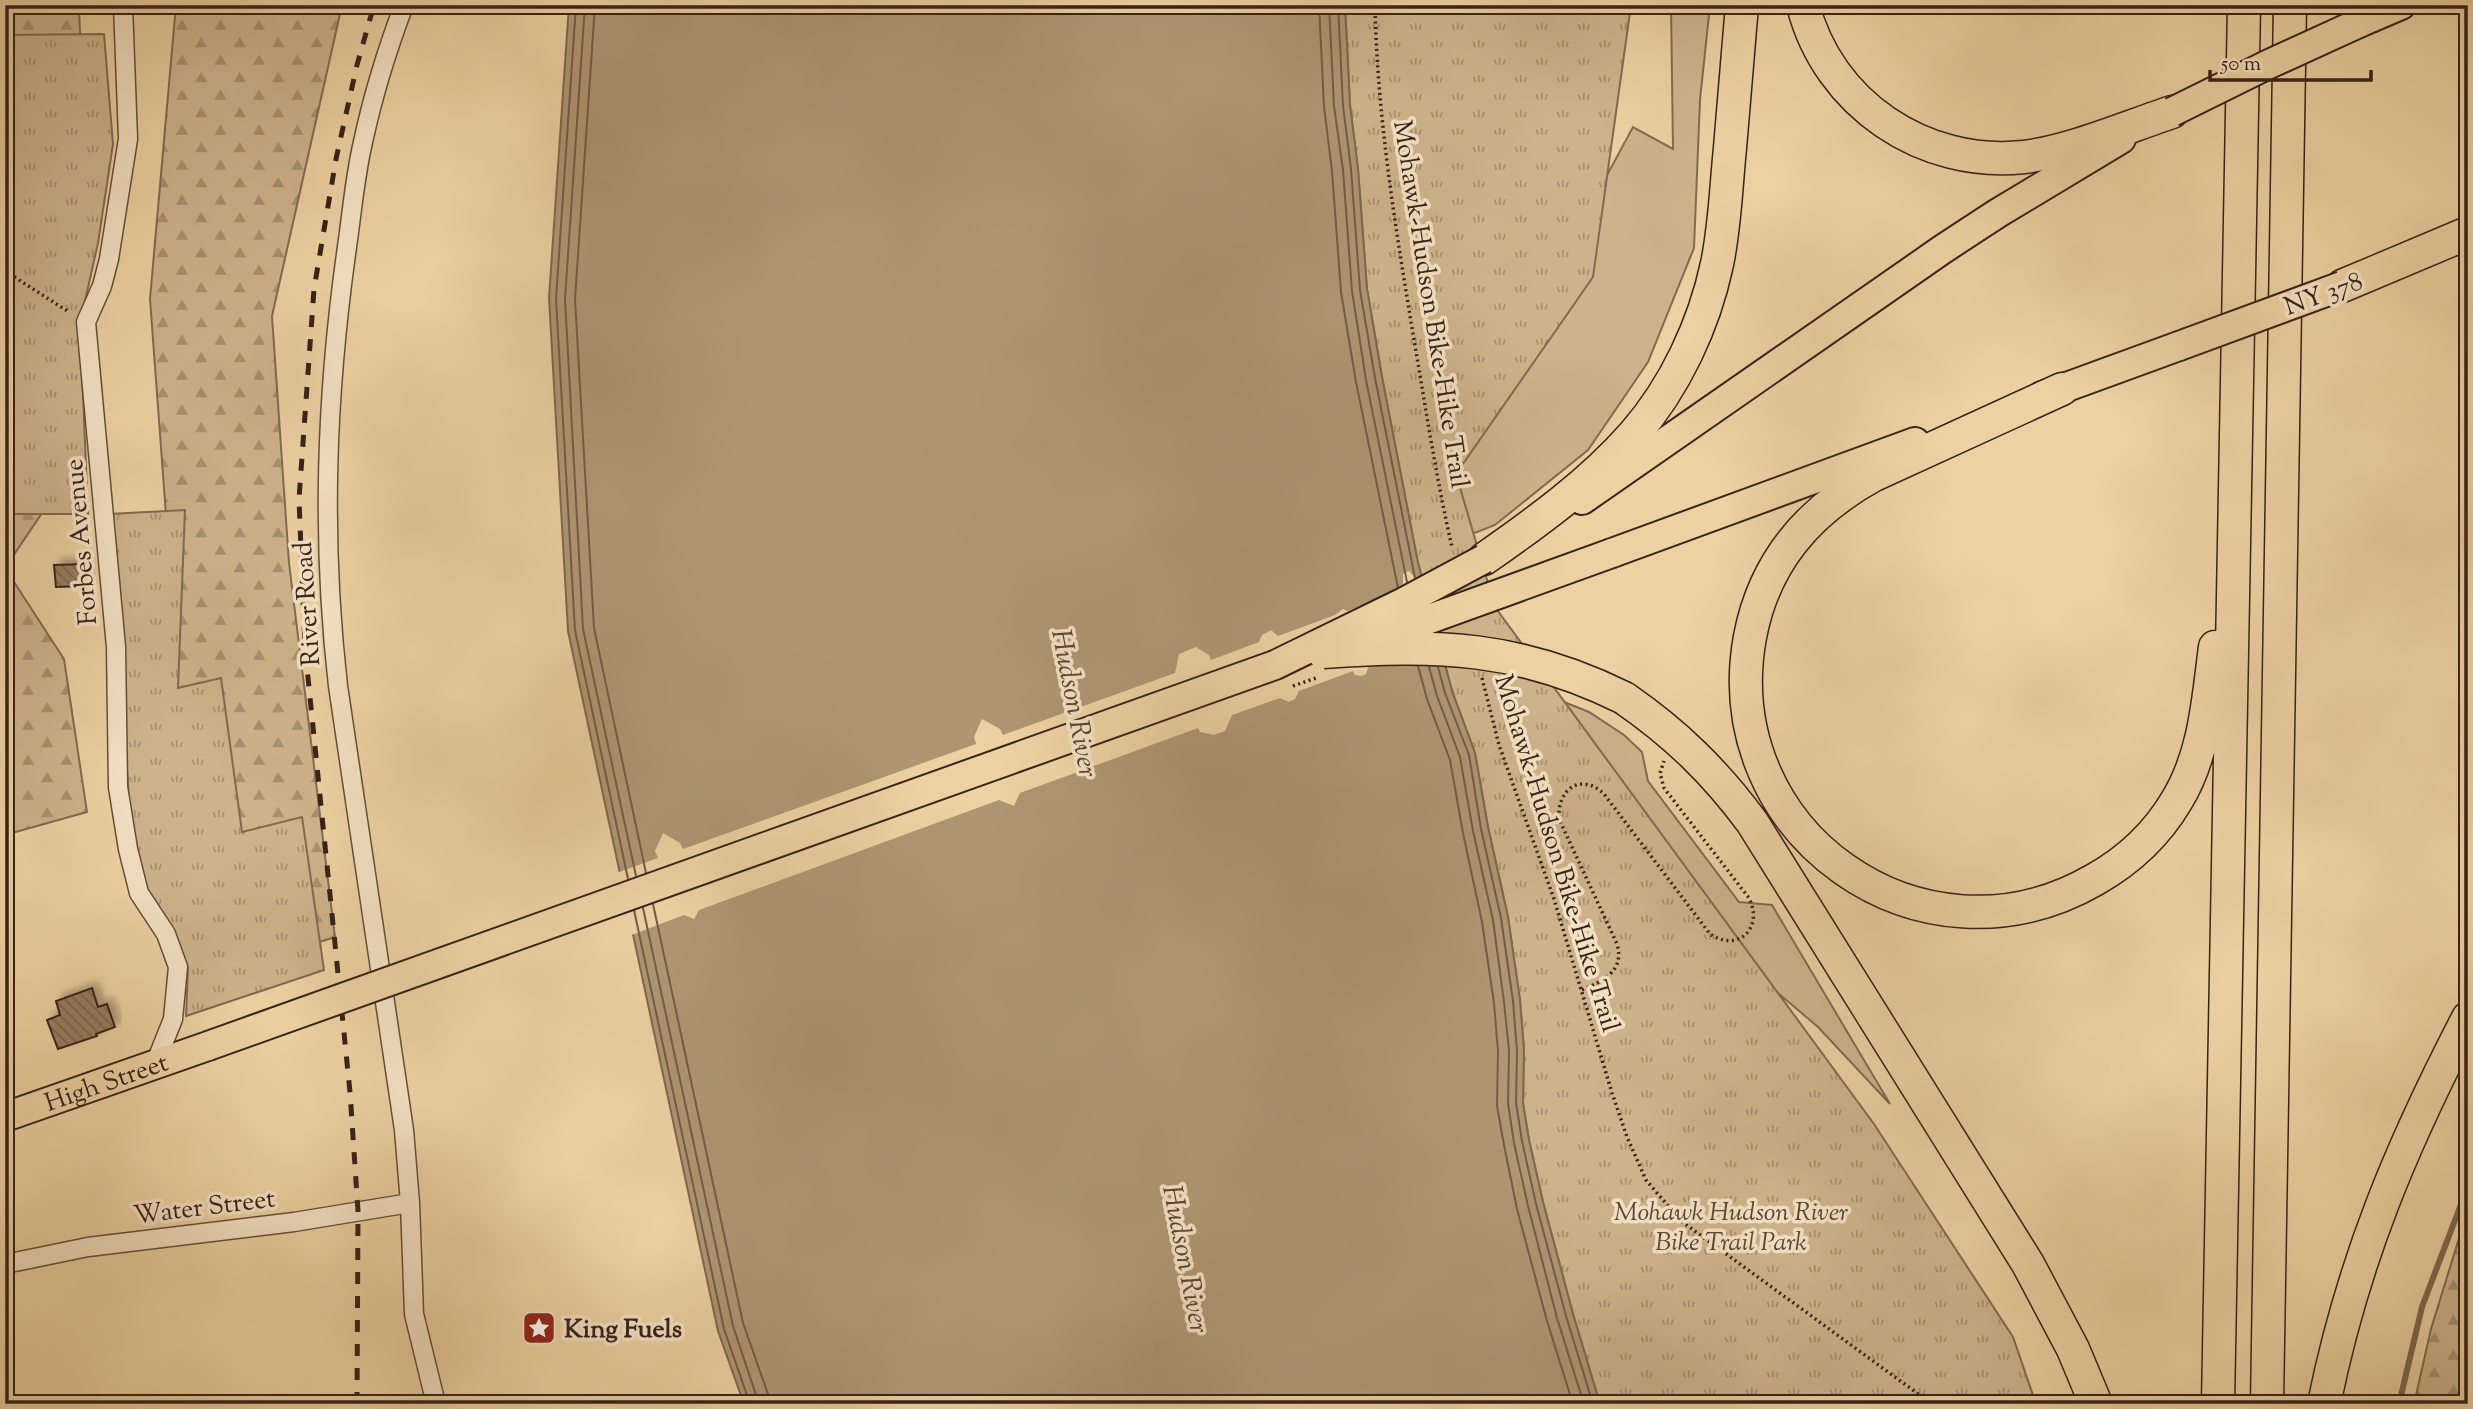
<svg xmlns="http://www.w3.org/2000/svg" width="2473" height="1409" viewBox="0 0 2473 1409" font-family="'Sorts Mill Goudy',serif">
<defs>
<pattern id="forest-firs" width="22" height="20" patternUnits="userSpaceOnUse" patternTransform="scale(1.75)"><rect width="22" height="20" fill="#cdb38b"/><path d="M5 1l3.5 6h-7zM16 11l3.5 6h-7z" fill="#a79171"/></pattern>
<pattern id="park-tufts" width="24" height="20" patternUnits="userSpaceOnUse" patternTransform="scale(1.75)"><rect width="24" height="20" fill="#cdb38b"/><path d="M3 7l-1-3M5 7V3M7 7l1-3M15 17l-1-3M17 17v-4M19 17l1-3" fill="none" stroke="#a79171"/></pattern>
<pattern id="building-back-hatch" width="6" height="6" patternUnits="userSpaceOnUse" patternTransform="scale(1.75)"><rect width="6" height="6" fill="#957d60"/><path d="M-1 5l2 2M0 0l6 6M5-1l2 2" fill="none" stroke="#7a664e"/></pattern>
<filter id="shadow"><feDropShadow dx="6" dy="-6" stdDeviation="3.5" flood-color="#0004"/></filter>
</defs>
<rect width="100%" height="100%" fill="#ecd1a2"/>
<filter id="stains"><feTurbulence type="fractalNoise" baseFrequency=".00286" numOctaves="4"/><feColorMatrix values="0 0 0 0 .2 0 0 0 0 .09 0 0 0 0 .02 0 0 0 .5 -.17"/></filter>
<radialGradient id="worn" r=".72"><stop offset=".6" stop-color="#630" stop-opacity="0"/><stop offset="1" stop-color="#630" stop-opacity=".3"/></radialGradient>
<path fill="#cdb38b" stroke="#826a52" stroke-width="2" d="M1671,5H1710L1700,100L1694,248L1648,362L1588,450L1495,525L1434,549L1440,374L1564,255L1633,127L1673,149Z
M1544,694L1589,712L1624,735L1642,752L1648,781L1739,902L1772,905L1890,1104L1818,1027L1533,785Z"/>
<path fill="url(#forest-firs)" stroke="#826a52" stroke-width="2" d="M5,5H71L79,10L85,146L67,476L5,568L64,659L87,812L5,835Z
M176,5H342L272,316L289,563L335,937L206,979L172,813L174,623L150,299Z
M2468,1220V1404H2414L2431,1329L2460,1235Z"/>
<path fill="url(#park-tufts)" stroke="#826a52" stroke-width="2" d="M1345,5H1631L1593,277L1456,474L1495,607L1874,1124L2013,1337L2036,1404H1600L1573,1314L1543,1202L1529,1140L1523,1103L1524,1050L1520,1000L1508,917L1488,827L1475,753L1452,691L1418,563L1382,377L1367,289L1358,169L1350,105Z
M104,34L113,144L98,243L80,323L88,514H5V35Z
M185,510L178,688L221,678L242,832L302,817L324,970L186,1016L188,968L165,916L146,892L133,836L129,800L110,514Z"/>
<path fill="#ae9673" stroke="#7e684f" stroke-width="2" d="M569,5H1345L1350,105L1358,169L1367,289L1382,377L1418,563L1452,691L1475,753L1488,827L1508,917L1520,1000L1524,1050L1523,1103L1529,1140L1543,1202L1573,1314L1600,1404H744L718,1331L568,631L549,298Z"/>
<path fill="#ecd1a2" d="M1409,571L1416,579L1425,574L1441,639L1369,665L1366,674L1361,676L1355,675L1353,671L1299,691L1295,699L1289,702L1280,698L1232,715L1225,731L1214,735L1200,732L1198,728L1020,793L1014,806L999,800L699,910L694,919L684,915L629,936L616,873L658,858L655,851L663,833L680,843L683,849L976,744L974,737L982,719L1000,729L1003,735L1175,673L1179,654L1196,647L1209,655L1211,660L1259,642L1262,635L1271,630L1278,636L1335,615L1343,609L1347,611L1368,603L1403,585V574Z"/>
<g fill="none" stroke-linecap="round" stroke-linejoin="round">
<path stroke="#725c46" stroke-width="2" d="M576,5L556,299L575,630L628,879
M585,5L565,299L583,629L636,876
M595,5L575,299L594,628L646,873
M1319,5L1324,107L1332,171L1341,292L1356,382L1398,588
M1329,5L1334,106L1343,170L1352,291L1366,380L1407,582
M1338,5L1343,106L1351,169L1360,290L1375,378L1415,578
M1418,666L1427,699L1450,760L1463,833L1482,922L1494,1003L1498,1051L1497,1106L1504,1145L1517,1209L1547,1321L1573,1404
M1429,667L1437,696L1460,757L1473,831L1493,920L1504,1002L1509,1051L1508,1103L1514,1143L1528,1206L1557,1318L1584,1404
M1438,667L1445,693L1469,755L1481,829L1501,918L1513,1001L1517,1051L1516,1103L1522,1141L1536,1204L1566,1316L1593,1404
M653,904L743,1323L768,1394L770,1404
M643,908L733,1326L759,1404
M634,910L724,1329L750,1404"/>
<path stroke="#7e684f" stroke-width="6" d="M2399,1404L2422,1307L2468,1186"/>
</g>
<path fill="url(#building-back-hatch)" stroke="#372218" stroke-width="2" filter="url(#shadow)" d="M85,564L86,586L56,587L54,565Z
M92,988L98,1007L107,1004L115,1027L96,1034L97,1036L58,1049L47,1020L60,1015L56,1001Z"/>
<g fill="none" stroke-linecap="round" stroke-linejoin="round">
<defs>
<path id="street" d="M123,5L128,139L109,259L102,286L86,322L116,647L118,787L128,849L139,893L166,934L178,967L173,1019L155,1064
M404,5C387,50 373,95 363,142C355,176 352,212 347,247C326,395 321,537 338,686L404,1130L410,1203L414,1314L436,1404
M5,1264L88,1247L294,1222L410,1203"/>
<g id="primary">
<path d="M2359,23L2401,5"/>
<path d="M2042,396L2179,346"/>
<path d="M1582,500L1943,249L1998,213L2121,139"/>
<path d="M1612,553L1915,442"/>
<path id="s1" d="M5,1117L208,1046"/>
</g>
<path id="highway" d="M1803,5C1828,104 1924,168 2024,157C2071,151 2127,127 2172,112
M2342,286L2468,233
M2062,389L1874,475C1808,511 1764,562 1750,637C1714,833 1922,979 2094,880C2128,861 2157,834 2177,800C2205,754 2208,700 2215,647
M1484,559C1537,522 1591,483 1634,434C1675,387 1704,325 1717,264C1725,226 1726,187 1730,148C1734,100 1738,53 1742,5
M1624,698C1676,734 1714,771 1752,822L2028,1264L2073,1349L2096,1404
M2218,1404L2244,5
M2267,1404L2290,5
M2324,1404C2353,1261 2401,1147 2468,1018"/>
</defs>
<use href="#street" stroke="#644e3a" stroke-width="21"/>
<use href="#primary" stroke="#372218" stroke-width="32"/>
<use href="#highway" stroke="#372218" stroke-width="35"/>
<path stroke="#372218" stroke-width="3.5" stroke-dasharray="2 3.5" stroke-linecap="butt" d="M1375,5C1377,112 1394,218 1411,322C1424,397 1435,473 1452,547
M5,271L69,312
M1482,678L1499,745L1554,899L1612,1093L1627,1137L1646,1180L1681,1221L1932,1404
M1582,990C1603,981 1625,971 1617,944L1559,819C1557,789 1581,772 1604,794L1710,934C1738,953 1764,928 1749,898L1664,788L1660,773L1664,761"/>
<use href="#street" stroke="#f3e1c3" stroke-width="18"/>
<use href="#primary" stroke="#ecd1a2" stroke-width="28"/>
<use href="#highway" stroke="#ecd1a2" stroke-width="32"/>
<path stroke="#372218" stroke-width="5" stroke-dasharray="12 12" stroke-linecap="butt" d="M357,1404L358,1211L350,1092L305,648L299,499L314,289L336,159L357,65L374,5"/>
<defs>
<path id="primary-bridge" d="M2172,112L2267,65L2359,23
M2179,346L2342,286
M1353,644L1413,625L1612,553
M208,1046L1275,665L1402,603L1484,559"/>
<path id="highway-bridge" d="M1323,652C1438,644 1519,646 1624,698"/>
</defs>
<use href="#primary-bridge" stroke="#372218" stroke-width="32" stroke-linecap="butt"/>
<use href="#highway-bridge" stroke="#372218" stroke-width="35" stroke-linecap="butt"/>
<path stroke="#372218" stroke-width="3.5" stroke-dasharray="2 3.5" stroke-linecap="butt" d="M1293,686L1316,678"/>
<use href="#primary-bridge" stroke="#ecd1a2" stroke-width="28"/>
<use href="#highway-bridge" stroke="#ecd1a2" stroke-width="32"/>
</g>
<defs>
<symbol id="sight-square" viewBox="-11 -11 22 22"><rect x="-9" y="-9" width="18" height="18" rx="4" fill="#8f2418" stroke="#f3e1c3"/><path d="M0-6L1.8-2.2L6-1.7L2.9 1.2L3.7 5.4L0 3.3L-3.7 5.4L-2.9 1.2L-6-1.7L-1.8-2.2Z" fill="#fff"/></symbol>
</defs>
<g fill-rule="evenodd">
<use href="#sight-square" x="520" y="1309" width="38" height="38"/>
</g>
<g text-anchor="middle" stroke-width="7" stroke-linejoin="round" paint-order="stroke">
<g font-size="26" fill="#372218" stroke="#f3e1c3">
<text transform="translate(2323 293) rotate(-20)" y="9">NY 378</text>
<text transform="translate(1432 304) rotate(81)" y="9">Mohawk-Hudson Bike-Hike Trail</text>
<text transform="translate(80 542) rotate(-95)" y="9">Forbes Avenue</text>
<text transform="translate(306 604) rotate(-94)" y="9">River Road</text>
<text transform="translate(1558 853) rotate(73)" y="9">Mohawk-Hudson Bike-Hike Trail</text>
<text dy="9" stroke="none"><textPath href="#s1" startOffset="107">High Street</textPath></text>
<text transform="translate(204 1206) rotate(-7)" y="9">Water Street</text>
</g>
<g font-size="26" font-style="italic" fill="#5c4635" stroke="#f3e1c3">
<text x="1731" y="1220">Mohawk Hudson River<tspan x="1731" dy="30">Bike Trail Park</tspan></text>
</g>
<g font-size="26" font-weight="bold" fill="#372218" stroke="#f3e1c3" text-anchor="start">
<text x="564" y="1337">King Fuels</text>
</g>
<g font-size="28" font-style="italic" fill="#5b4533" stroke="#f3e1c3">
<text transform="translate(1076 703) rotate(79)" y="10">Hudson River</text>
<text transform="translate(1187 1259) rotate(79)" y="10">Hudson River</text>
</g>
</g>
<rect width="2473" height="1409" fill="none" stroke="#ecd1a2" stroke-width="28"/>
<rect x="7" y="7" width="2459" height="1395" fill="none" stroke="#372218" stroke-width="3.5"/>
<rect x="14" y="14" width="2445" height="1381" fill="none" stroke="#372218" stroke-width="2"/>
<path d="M2210 70v10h161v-10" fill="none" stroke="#372218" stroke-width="3.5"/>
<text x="2221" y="70" font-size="21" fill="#372218" stroke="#f3e1c3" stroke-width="5" paint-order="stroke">50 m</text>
<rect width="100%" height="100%" filter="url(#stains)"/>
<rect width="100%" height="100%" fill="url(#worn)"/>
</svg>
